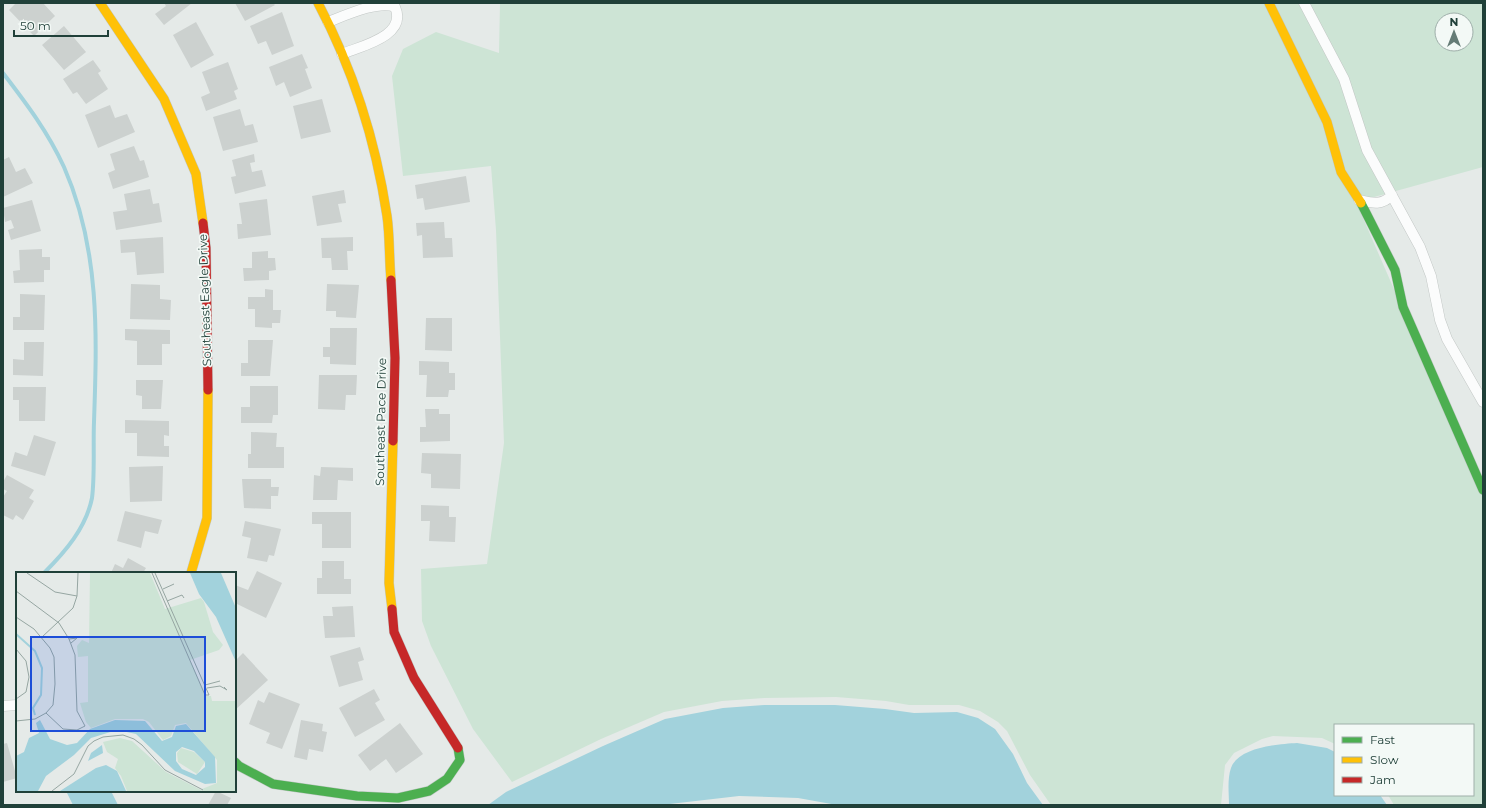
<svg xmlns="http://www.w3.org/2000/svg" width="1486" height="808" viewBox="0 0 1486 808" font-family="Montserrat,sans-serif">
<rect width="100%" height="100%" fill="#e5eae8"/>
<path fill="#cde4d5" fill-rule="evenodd" d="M500,3H1483V167L1356,202L1461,443L1483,482V805H1394L1388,795H1473V725H1335V744L1322,738L1273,736L1262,739L1234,753L1225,765L1221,805H1051L1030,775L1007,731L998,722L980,711L959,705H909L886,701L836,697L764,698L722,701L664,712L601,739L512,782L473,729L431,646L422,621L421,569L487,564L504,443L496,230L491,166L403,176L392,76L403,49L436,32L499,53ZM1442,20H1466V44H1442Z"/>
<path fill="#a2d2dc" d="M764,705H835L885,709L914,713L957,712L978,718L995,729L1013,754L1027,783L1043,805H837L798,798L739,796L661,805H488L506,792L603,746L665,719L723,708Z
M1297,743L1327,748L1335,752V795H1380L1387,805H1229C1229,794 1227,779 1231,768C1238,747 1279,744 1297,743Z
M66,791H111L118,805H73Z"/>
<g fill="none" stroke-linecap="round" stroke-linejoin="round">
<path stroke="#a2d2dc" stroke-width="4" d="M3,73C26,103 48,132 64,167C100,249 97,335 94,422C93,445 95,475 92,498C86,528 65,552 44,573"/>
</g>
<path fill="#ccd1cf" d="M16,3H43L55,16L34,36L9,10Z
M164,3H192L164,25L155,14L166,6Z
M235,3H273L275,5L245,21Z
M282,12L294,46L272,55L266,41L258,44L250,26Z
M196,22L214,55L191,68L173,35Z
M64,26L86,52L64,70L42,45Z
M302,54L308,68L305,69L312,88L290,97L284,82L276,86L269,67Z
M93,60L101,71L98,73L108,89L86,104L77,92L73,94L63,79Z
M228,62L238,89L234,91L237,99L206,111L201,97L210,93L202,72Z
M322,99L331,132L301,139L293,106Z
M110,105L115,118L127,114L135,132L98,148L85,115Z
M240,109L245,126L253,124L258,142L223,151L213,117Z
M134,146L140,161L144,160L149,177L113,189L108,173L115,170L110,154Z
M254,154L255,162L250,163L252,172L262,170L266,186L235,194L231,177L236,176L232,160Z
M9,157L16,172L25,168L33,183L3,197V160Z
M466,176L470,202L425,210L423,198L417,199L415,185Z
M150,189L153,204L159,203L162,222L116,230L113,212L127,210L124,194Z
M344,190L346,203L338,204L342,222L317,226L312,196Z
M267,199L271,235L238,239L237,224H242L239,203Z
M32,200L41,231L11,240L8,230L14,228L11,220L5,222L3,208Z
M444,222L445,238H452L453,257L423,258L422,235L417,236L416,223Z
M163,237L164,273L137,275L135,252L121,253L120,240Z
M353,237V251H347L348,270H332L331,258H322L321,238Z
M42,249V257H50V270H44V282L14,283L13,271L20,270L19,250Z
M268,251V258H275L276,270L269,271V280L244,281L243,268H252V252Z
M131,284L160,285V299L171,300L170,320L130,319Z
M327,284L359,285L356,318L336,317V311H326Z
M265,289L273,290V310H281L280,323H272V328L255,327V309H248V297H265Z
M20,294L45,295L44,330H13V317H20Z
M426,318H452V351L425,350Z
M330,328H357L356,365L330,364V357H323V347H330Z
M125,329L170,330V344H162V365H137V341L125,340Z
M248,340H273L270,376H241V363H248Z
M24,342H44L43,376L13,375V359L24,360Z
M419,361L449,362V373H455V390H449L448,397H426L427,375H419Z
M319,375H357L356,395H346L345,410L318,409Z
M136,380H163L161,409H142V396L136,395Z
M250,386H278V415H273L272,423H241V407H250Z
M13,387H46L45,421H19V400H13Z
M425,409H439V414H450V441L420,442V427H426Z
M125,420L169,421V436L164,435V446H169V457L137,456V433H125Z
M251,432L277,433L276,447H284V468H248V454H251Z
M34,435L56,442L45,476L11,466L15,452L27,456Z
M422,453L461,454L460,489L431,488V474L421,473Z
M163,466L162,501L130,502L129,467Z
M321,467L353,468V481L338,480L337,500H313L314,475L320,476Z
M7,475L34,490L29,498L34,501L23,520L16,515L13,520L3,515V497L7,491L3,489V482Z
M242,479H271V487H279L278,496H271V509L244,508Z
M421,505L449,506V517H456L455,542L429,541L430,521H421Z
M125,511L162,520L158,534L145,531L141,548L117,541Z
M312,512H351V548H322V524H312Z
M245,521L281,529L274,556L269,555L267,562L247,558L251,538L242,536Z
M128,558L146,568L143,573H111L115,564L123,568Z
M322,561H344V579H351V594H317V578H322Z
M257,571L282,583L266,618L235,603V585L248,590Z
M353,606L355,637L325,638L323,616H333L332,607Z
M360,647L364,660L358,662L363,680L339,687L330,656Z
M243,653L268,680L235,710V661Z
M374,689L380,700L375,703L385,720L355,737L339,708Z
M269,692L300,704L282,749L266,743L270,733L249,724L258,700L264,703Z
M301,720L323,724L322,731L327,732L323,752L309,749L307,760L294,757Z
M400,723L423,754L396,773L386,759L370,771L358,755Z
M7,743L17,778L3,782V744Z
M216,791L231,798L227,805H208Z"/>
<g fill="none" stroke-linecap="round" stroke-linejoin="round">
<defs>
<path id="street" d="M1304,3L1344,79L1367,150L1420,247L1431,276L1440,320L1447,339L1483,402
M328,22C346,15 379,0 395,7C408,36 361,46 342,54
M1359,200C1372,203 1382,206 1392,195
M3,706L17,705"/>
<path id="fast" d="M1361,203L1395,270L1403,307L1483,490
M235,762L239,766L273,784L357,796L398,798L429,791L447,779L460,760L458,748"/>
<path id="slow" d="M100,3L164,99L196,174L203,223
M318,3C353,69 376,143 387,216C390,237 389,259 391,280
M1269,3L1327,122L1341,172L1361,203
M191,573L207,518L208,390
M392,609L389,583L393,441"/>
<path id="jam" d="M203,223L206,248L208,390
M391,280L395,358L393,441
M392,609L394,632L414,678L458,748"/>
</defs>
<use href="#street" stroke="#c2c7c5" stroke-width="11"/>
<use href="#fast" stroke="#c0c8c5" stroke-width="10"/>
<use href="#slow" stroke="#c0c8c5" stroke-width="10"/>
<use href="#jam" stroke="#c0c8c5" stroke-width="10"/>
<use href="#street" stroke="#fbfcfc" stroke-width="10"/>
<use href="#fast" stroke="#4caf50" stroke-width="9"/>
<use href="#slow" stroke="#ffc107" stroke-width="9"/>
<use href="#jam" stroke="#c62828" stroke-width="9"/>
</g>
<g text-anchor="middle" stroke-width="3.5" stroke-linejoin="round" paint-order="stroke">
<g font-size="12" fill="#204039" stroke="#f3f9f6">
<text transform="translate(205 300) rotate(-92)" y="4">Southeast Eagle Drive</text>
<text transform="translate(381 422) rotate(-89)" y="4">Southeast Pace Drive</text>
</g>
</g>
<g transform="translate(16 572)">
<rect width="220" height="220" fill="#e5eae8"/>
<path d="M74,1H134L149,37L185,26L188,30L197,60L207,73L203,78L174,88L190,124H195L196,129H220V219H111L105,204L99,196L102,187L91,180L87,170L104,166L116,169L150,200L187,219L186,217L201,211V188L170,151L159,153L155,164L147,168L133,150L127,147H99L75,156L70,150L64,131L72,130V84L62,85L61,74L66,68L73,71ZM165,176L178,180L189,190L181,202L162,190L161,181Z" fill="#cde4d5"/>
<path d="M174,1H205L220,36V90L200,45L183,22ZM24,148L34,167L51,173L61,171L74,157L99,148L129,149L146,169L156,165L160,154L170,152L199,185L200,211L189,212L159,199L120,162L101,158L75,166L58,183L30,204L22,219H0V184L8,180L13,166L23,161L20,151ZM166,175L178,179L189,190V195L180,203L166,197L160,189V180ZM86,173L87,181L72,189L75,181ZM90,193L101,199L110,219H44L80,196Z" fill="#a2d2dc" fill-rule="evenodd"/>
<path fill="none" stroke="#a2d2dc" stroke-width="2" d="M0,62L19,79L26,96L25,123L17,136L19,143"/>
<path fill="none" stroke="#96a6a2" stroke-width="1" d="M11,1L39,20L61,24M136,1L189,123H193L139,1M147,17L158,12M0,19L43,51L53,67L59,83L61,139L69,154L61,158L47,157L30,141M151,29L166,23L168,26M0,45L18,57L34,76L38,85L39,112L37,133L30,141L19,147L0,149M26,65L57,36L61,24L62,1M53,67L61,66L55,71M0,77L10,89L13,105L10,120L0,127M189,113L204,109M191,116L204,114L211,118L208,115M36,219L58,202L72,174L78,169L87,165L107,163L118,167L126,173L149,198L187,218"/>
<path fill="#1d4ed8" fill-opacity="0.15" stroke="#1d4ed8" stroke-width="2" d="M15,65H189V159H15Z"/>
<rect width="220" height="220" fill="none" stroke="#204039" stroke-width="2"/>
</g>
<rect width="1486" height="808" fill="none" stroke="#204039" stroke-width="8"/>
<rect x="1334" y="724" width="140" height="72" fill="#f3f9f6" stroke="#9fafaa"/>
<rect x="1342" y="737" width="20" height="6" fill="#4caf50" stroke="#9fafaa"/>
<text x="1370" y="744" font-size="12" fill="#204039">Fast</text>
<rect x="1342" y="757" width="20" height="6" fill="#ffc107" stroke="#9fafaa"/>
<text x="1370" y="764" font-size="12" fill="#204039">Slow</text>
<rect x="1342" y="777" width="20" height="6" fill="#c62828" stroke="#9fafaa"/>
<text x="1370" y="784" font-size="12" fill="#204039">Jam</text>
<g transform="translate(1454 32)"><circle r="19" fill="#f3f9f6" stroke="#9fafaa"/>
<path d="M0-3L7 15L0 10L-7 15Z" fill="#657c76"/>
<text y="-6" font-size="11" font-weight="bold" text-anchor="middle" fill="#204039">N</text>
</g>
<path d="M14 30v6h94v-6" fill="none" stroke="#204039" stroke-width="2"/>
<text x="20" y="30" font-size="12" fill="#204039" stroke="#f3f9f6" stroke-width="3" paint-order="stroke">50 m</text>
</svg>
